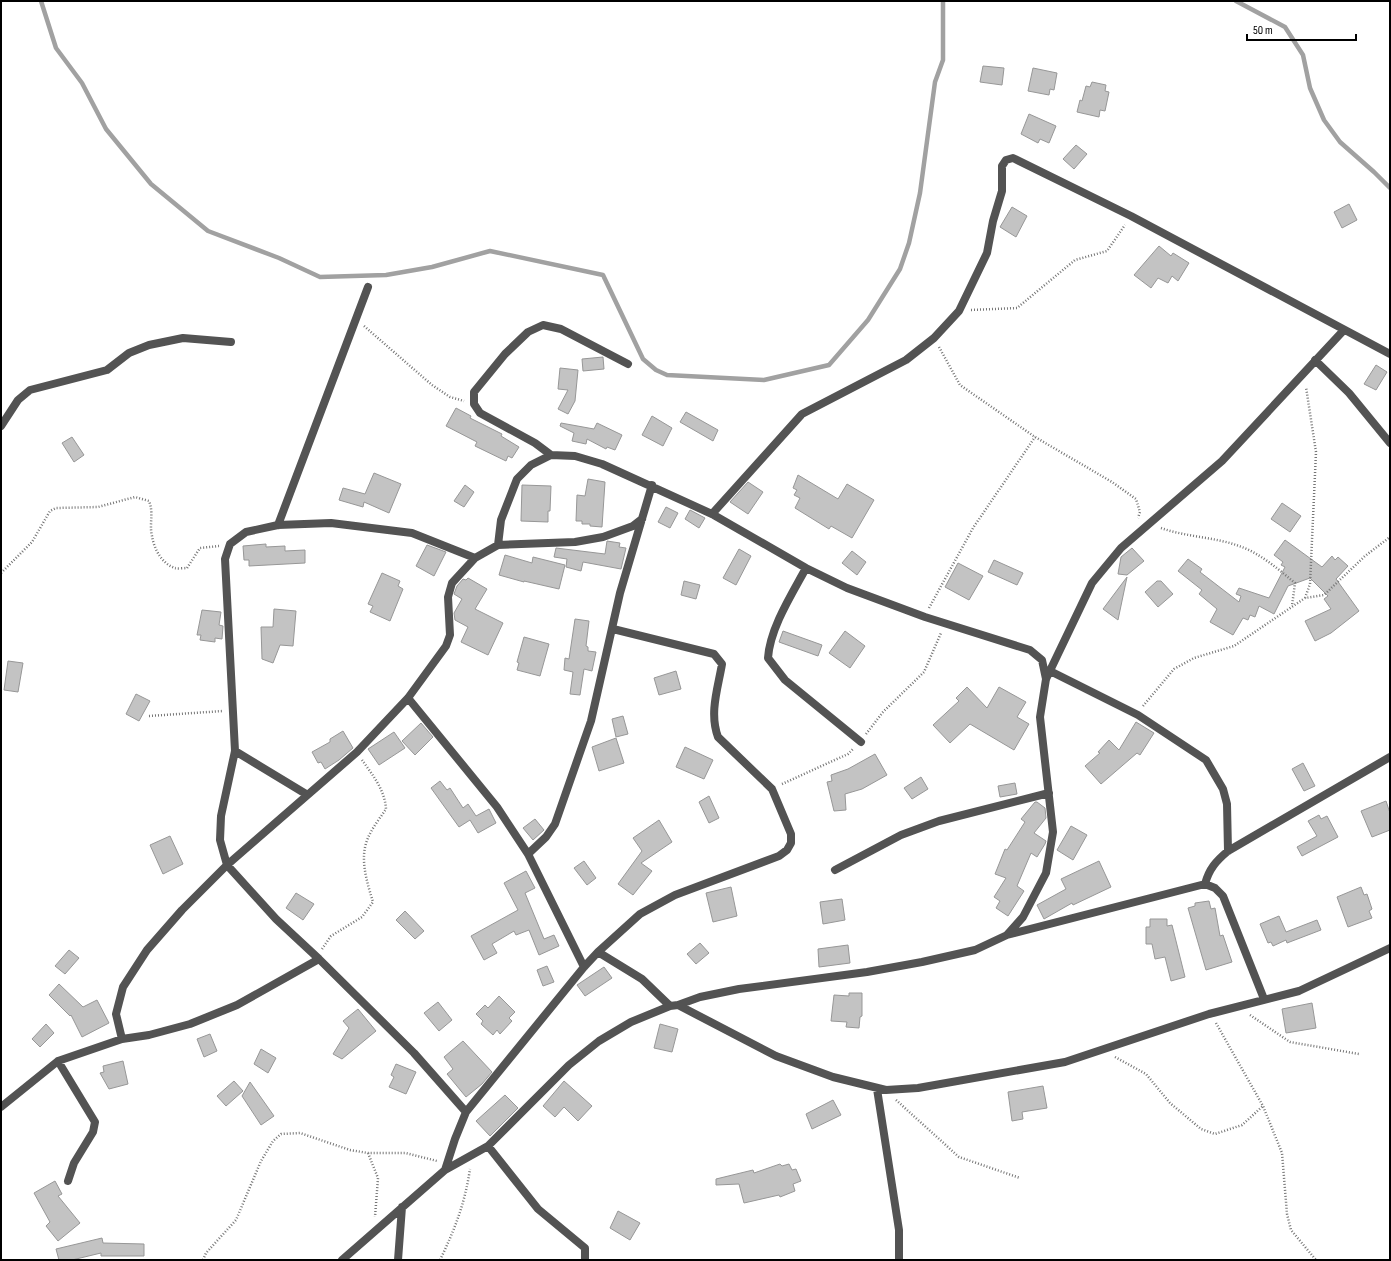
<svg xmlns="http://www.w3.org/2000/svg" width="1391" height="1261" viewBox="0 0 1391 1261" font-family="'Sofia Sans Condensed',sans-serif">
<rect width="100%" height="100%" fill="#fff"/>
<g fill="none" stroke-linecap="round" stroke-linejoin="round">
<path stroke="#a1a1a1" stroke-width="4.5" d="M41,1L56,48L82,83L106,129L151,184L208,231L279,258L320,277L386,275L432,267L490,251L603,275L643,359L656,370L667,375L764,380L829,365L868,320L900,269L909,243L920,193L935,82L943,60V1
M1236,1L1285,27L1303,55L1310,88L1324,120L1340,142L1374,172L1390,188"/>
</g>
<path fill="#c3c3c3" stroke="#979797" d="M983,66L1004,68L1002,85L980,82Z
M1033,68L1057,73L1054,90L1050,89L1049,95L1028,91Z
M1092,82L1106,85L1105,91L1109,92L1105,111L1100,110L1099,117L1077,112L1080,100L1082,101L1086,86L1090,87Z
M1029,114L1056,126L1049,143L1040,139L1038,143L1021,134Z
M1076,145L1087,154L1074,169L1063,159Z
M1349,204L1357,220L1342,228L1334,212Z
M1012,207L1027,216L1016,237L1000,227Z
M1159,246L1171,256L1173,253L1189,263L1178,281L1172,276L1168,283L1158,278L1151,288L1134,275Z
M603,357L604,369L583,371L582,359Z
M1376,365L1387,372L1376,390L1364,384Z
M560,368L578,370L575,401L568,414L558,409L568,390L558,389Z
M456,408L471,416L470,418L502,434L501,436L519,447L512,458L508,456L506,461L475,446L477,442L446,426Z
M686,412L718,430L713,441L680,422Z
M652,416L672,428L663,446L642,435Z
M561,423L594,429L597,423L622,435L615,450L607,447L606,449L587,439L586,444L572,441L574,433L560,426Z
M72,437L84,455L74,462L62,443Z
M374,473L401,484L389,513L364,502L363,507L339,500L343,488L365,494Z
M798,475L838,499L847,484L874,500L852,538L831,526L829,529L795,508L800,498L794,495L797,490L793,488Z
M588,479L605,482L602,527L590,526V524H582V521H576L577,495L585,496Z
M748,482L763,492L748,514L730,502Z
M465,485L474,492L464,507L454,501Z
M522,485L551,486L550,511H548V522L521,521Z
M1282,503L1301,516L1290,532L1271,519Z
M666,507L678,513L670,528L658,522Z
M690,510L705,518L699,528L685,519Z
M1285,540L1322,567L1332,556L1335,560L1338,557L1348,566L1336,579L1359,611L1331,633L1315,641L1305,621L1331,609L1324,599L1328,596L1310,578L1288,586L1274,614L1259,606L1255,617L1250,615L1248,620L1243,618L1233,635L1210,622L1217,609L1199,594L1202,590L1178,571L1188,559L1202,569L1200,572L1239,602L1241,596L1236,594L1239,588L1269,598L1285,567L1281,565L1283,562L1274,555Z
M607,541L620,543L619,547L626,548L621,569L583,562L581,571L566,567L567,559L554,557L556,548L605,554Z
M266,544V547L285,546V551L305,550V563L249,566V560H244L243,546Z
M427,545L446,552L434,576L416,566Z
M1132,548L1144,561L1127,575L1118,574L1121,557Z
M739,549L751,556L736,585L723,578Z
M852,551L866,562L857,575L842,563Z
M505,555L532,563L533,557L565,565L559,589L524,581V582L499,575Z
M994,560L1023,573L1017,585L988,572Z
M958,563L983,576L969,600L945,587Z
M382,573L400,581L398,586L403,589L390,621L370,612L373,606L368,604Z
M1127,577L1118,620L1103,609Z
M468,578L487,589L475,609L503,623L488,655L461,642L468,627L455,620L454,613L462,599L454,594L457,586L463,579L466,580Z
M684,581L700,585L696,599L681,595Z
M1157,581H1161L1173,594L1158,607L1145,592Z
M274,609L296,611L293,646L280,645L273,663L262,659L261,627H273Z
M202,610L221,612L219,625L223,626L222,639L215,638V642L200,640L201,635H197Z
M575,619L589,621L586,646L588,647V651L596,652L592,671L584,669L580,695L570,694L573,672L564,670L565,658L569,659Z
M783,631L822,645L818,656L779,642Z
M845,631L865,646L850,668L829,653Z
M524,637L549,644L540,676L517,670L519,663L517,662Z
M8,661L23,663L18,692L4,690Z
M676,671L681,689L659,695L654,678Z
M967,687L987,708L999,687L1026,702L1017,717L1029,724L1014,750L970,724L950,743L933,725L959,701L956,698Z
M136,694L150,701L139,721L126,714Z
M623,716L628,734L616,737L612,719Z
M1136,722L1154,733L1140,755L1137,753L1101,784L1085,766L1100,753L1098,752L1109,740L1119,750Z
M421,723L433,737L415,755L402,741Z
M343,731L353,748L339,760L325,769L321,762L318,763L312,752L330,742V739Z
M394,732L405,748L379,765L368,749Z
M616,738L624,763L599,771L592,747Z
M685,747L713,760L704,779L676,767Z
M875,754L887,775L862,789L845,794L846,810L834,811L827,782L832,781L831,775L848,769Z
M1303,763L1315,786L1304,791L1292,769Z
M921,777L928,789L912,799L904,788Z
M440,781L447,790L450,788L463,808L468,804L476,816L489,809L496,823L478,833L470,820L459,827L431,788Z
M1015,783L1017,794L1000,797L998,786Z
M709,796L719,818L709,823L699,802Z
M1386,801L1390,813V830L1372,837L1361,811Z
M1035,802H1037L1045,808L1046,818L1034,833L1046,841L1045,844L1037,857L1031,853L1017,886L1024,891L1008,916L996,908L1000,901L994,897L1006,878L995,874L1005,849L1007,850L1025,822L1021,819Z
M1319,815L1321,819L1327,816L1338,837L1302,856L1297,847L1317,836L1308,821Z
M535,819L544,830L533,840L523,828Z
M659,820L672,842L641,863L652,871L633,895L618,884L642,851L633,838Z
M1071,826L1087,835L1073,860L1057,850Z
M170,836L183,864L163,874L150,845Z
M584,861L596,878L587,885L574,868Z
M1099,861L1111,887L1073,905L1072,903L1044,919L1037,905L1066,889L1061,879Z
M526,871L535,888L525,893L544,939L554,935L559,946L539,955L529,930L516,935L514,931L492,944L497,953L484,960L471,936L518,910L504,883Z
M731,887L737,916L713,922L706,893Z
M1361,887L1364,895L1367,894L1372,909L1369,911L1372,918L1348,927L1337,897Z
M296,893L314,904L303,920L286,908Z
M842,899L845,920L823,924L820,902Z
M1209,901L1211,909L1215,908L1220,936L1223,935L1232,962L1206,970L1188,908L1195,906V903Z
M405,911L424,931L415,939L396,920Z
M1279,916L1286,932L1317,920L1321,930L1287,943L1286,940L1273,946L1271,942L1268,943L1260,924Z
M1150,919H1167V926L1172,925L1185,977L1171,981L1165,957L1155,959L1152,944H1146V927H1150Z
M700,943L709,953L696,964L687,954Z
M848,945L850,963L819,967L818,949Z
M69,950L79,958L65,974L55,966Z
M547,966L554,982L543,986L537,970Z
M604,967L612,978L585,996L577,985Z
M59,984L83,1007L97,1000L109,1023L82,1037L71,1015L70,1016L49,995Z
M849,993H862V1016L860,1017L859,1028L846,1027L847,1022L831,1021L834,995L849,996Z
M499,996L515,1012L509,1018L512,1021L500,1034L497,1030L493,1035L481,1024L483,1021L476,1014L485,1005L488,1008Z
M438,1002L452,1020L439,1031L424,1013Z
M1312,1003L1316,1028L1286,1033L1282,1009Z
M358,1009L376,1031L342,1059L333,1054L349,1028L343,1021Z
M46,1024L54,1033L40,1047L32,1039Z
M660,1024L678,1029L672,1052L654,1048Z
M210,1034L217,1051L204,1057L197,1039Z
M463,1041L492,1072L482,1084L466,1097L447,1074L453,1069L444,1057Z
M261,1049L276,1058L268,1073L254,1064Z
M123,1061L128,1084L109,1089L100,1073L104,1072L103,1066Z
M396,1064L416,1072L406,1094L389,1087L394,1077L391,1075Z
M234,1081L243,1091L226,1106L217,1096Z
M564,1081L592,1106L578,1121L564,1107L555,1117L543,1106Z
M250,1082L274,1116L261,1125L242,1096Z
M1043,1086L1047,1108L1022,1112L1023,1119L1012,1121L1008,1092Z
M505,1095L518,1108L490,1136L476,1121Z
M833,1100L841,1115L812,1129L806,1114Z
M780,1164L782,1166L789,1164L792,1170L796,1169L801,1181L793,1184L795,1191L780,1197L779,1195L744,1203L739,1184L716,1185V1179L753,1170L754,1173Z
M55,1181L62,1194L58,1196L80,1223L58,1241L46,1226L50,1222L34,1193Z
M618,1211L640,1223L630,1240L610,1228Z
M102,1238L103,1243L144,1244V1256H101V1253L72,1260H59L56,1249Z"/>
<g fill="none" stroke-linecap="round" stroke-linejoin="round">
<path stroke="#757575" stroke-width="2.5" stroke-dasharray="1 2" stroke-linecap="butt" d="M971,310L1017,308L1075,260L1107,251L1125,225
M364,326L432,385L450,397L464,401
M939,347L960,385L1035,437L1112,482L1136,499L1140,512L1138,518
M1161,528C1186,537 1215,537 1239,546C1260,553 1278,569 1295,583L1292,606
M1,573L32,542L50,511L56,508L98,507L135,497L149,501C154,513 149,524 152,536C154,549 162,564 175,568C178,569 184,568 187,568L200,548L219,546
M1305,598L1310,584L1316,452L1306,387
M929,608L973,528L1035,437
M1143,706L1174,669L1194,658L1234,646L1305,598L1324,595L1365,556L1390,537
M149,716L223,711
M866,734L883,712L924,672L941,633
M782,784L848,754L854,748
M322,949L331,936L362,917L373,902C367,882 359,858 368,838C372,828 380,818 386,809C385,790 372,774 362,760
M1250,1015L1290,1042L1359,1054
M1216,1023L1263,1106L1282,1153L1287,1214L1291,1230L1316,1260
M1115,1057L1146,1074L1170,1103L1201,1129L1215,1134L1242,1125L1263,1106
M896,1100L959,1157L1020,1178
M368,1153L378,1178L375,1217
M203,1260L206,1253L236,1220L261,1161L273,1141L281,1134L300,1133L350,1150L368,1153H406L437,1161
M440,1260C455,1229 465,1203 470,1169"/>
<path stroke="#535353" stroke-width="8" d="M1315,360L1349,393L1390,443
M1,426L18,400L30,390L107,370L129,353L149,345L183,338L231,342
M551,455L535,443L480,413L474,404V392L505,354L528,332L543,325L561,329L628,364
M712,514L802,414L906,360L934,338L959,311L987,253L993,221L1002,191V166L1006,160L1013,158L1131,216L1390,354
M278,525L368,287
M498,545L501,520L517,479L531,465L551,455L575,456L602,464L712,514L806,568L847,588L925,617L1030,650L1042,660L1046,679
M806,568C792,594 770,628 768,658L785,680L861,742
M1050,671L1138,715L1206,760L1223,789L1227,804L1228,851
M408,698L497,807L528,854L584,967
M235,751L306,794
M528,854L546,837L555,824L591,721L620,593L652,485
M835,870L901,835L939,821L1049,793
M1205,884C1209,869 1216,861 1228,851L1390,757
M1007,935L1205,884L1215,888L1223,896L1264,999
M598,952L642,979L670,1006
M678,1005L700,997L739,989L867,972L922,962L975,950L1007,935L1023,917L1046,873L1053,832L1040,717L1046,679L1092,583L1121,548L1222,461L1343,331
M122,1039L116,1014L123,987L147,950L182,910L227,865L357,752L408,698L446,646L450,635L448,597L452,583L475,558
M58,1061L95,1122L93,1132L74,1163L68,1181
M877,1089L899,1230V1260
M1,1107L58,1061L122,1039L149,1035L190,1024L237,1005L319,959
M466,1112L414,1053L319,959L276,919L227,865L220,840L221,816L235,751L225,559L230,544L246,532L278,525L331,523L412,533L475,558L498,545L575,542L603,537L633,526L642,519
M488,1146L538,1209L585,1248V1260
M445,1170L455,1139L466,1112L584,967L598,952L640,914L675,895L779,856L787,850L791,843V834L772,789L718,737C709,713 718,688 722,664L714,654L613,629
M342,1260L445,1170L488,1146L569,1065L599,1041L631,1022L670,1006L678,1005L776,1056L833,1077L886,1090L918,1088L1065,1062L1209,1014L1299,991L1390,948
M398,1260L402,1207"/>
</g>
<rect width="1391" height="1261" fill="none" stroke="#000000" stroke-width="4"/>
<path d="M1247 34v6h109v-6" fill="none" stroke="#000000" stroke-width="2"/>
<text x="1253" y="34" font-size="12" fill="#000000" stroke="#ffffff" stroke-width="3" paint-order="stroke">50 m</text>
</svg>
